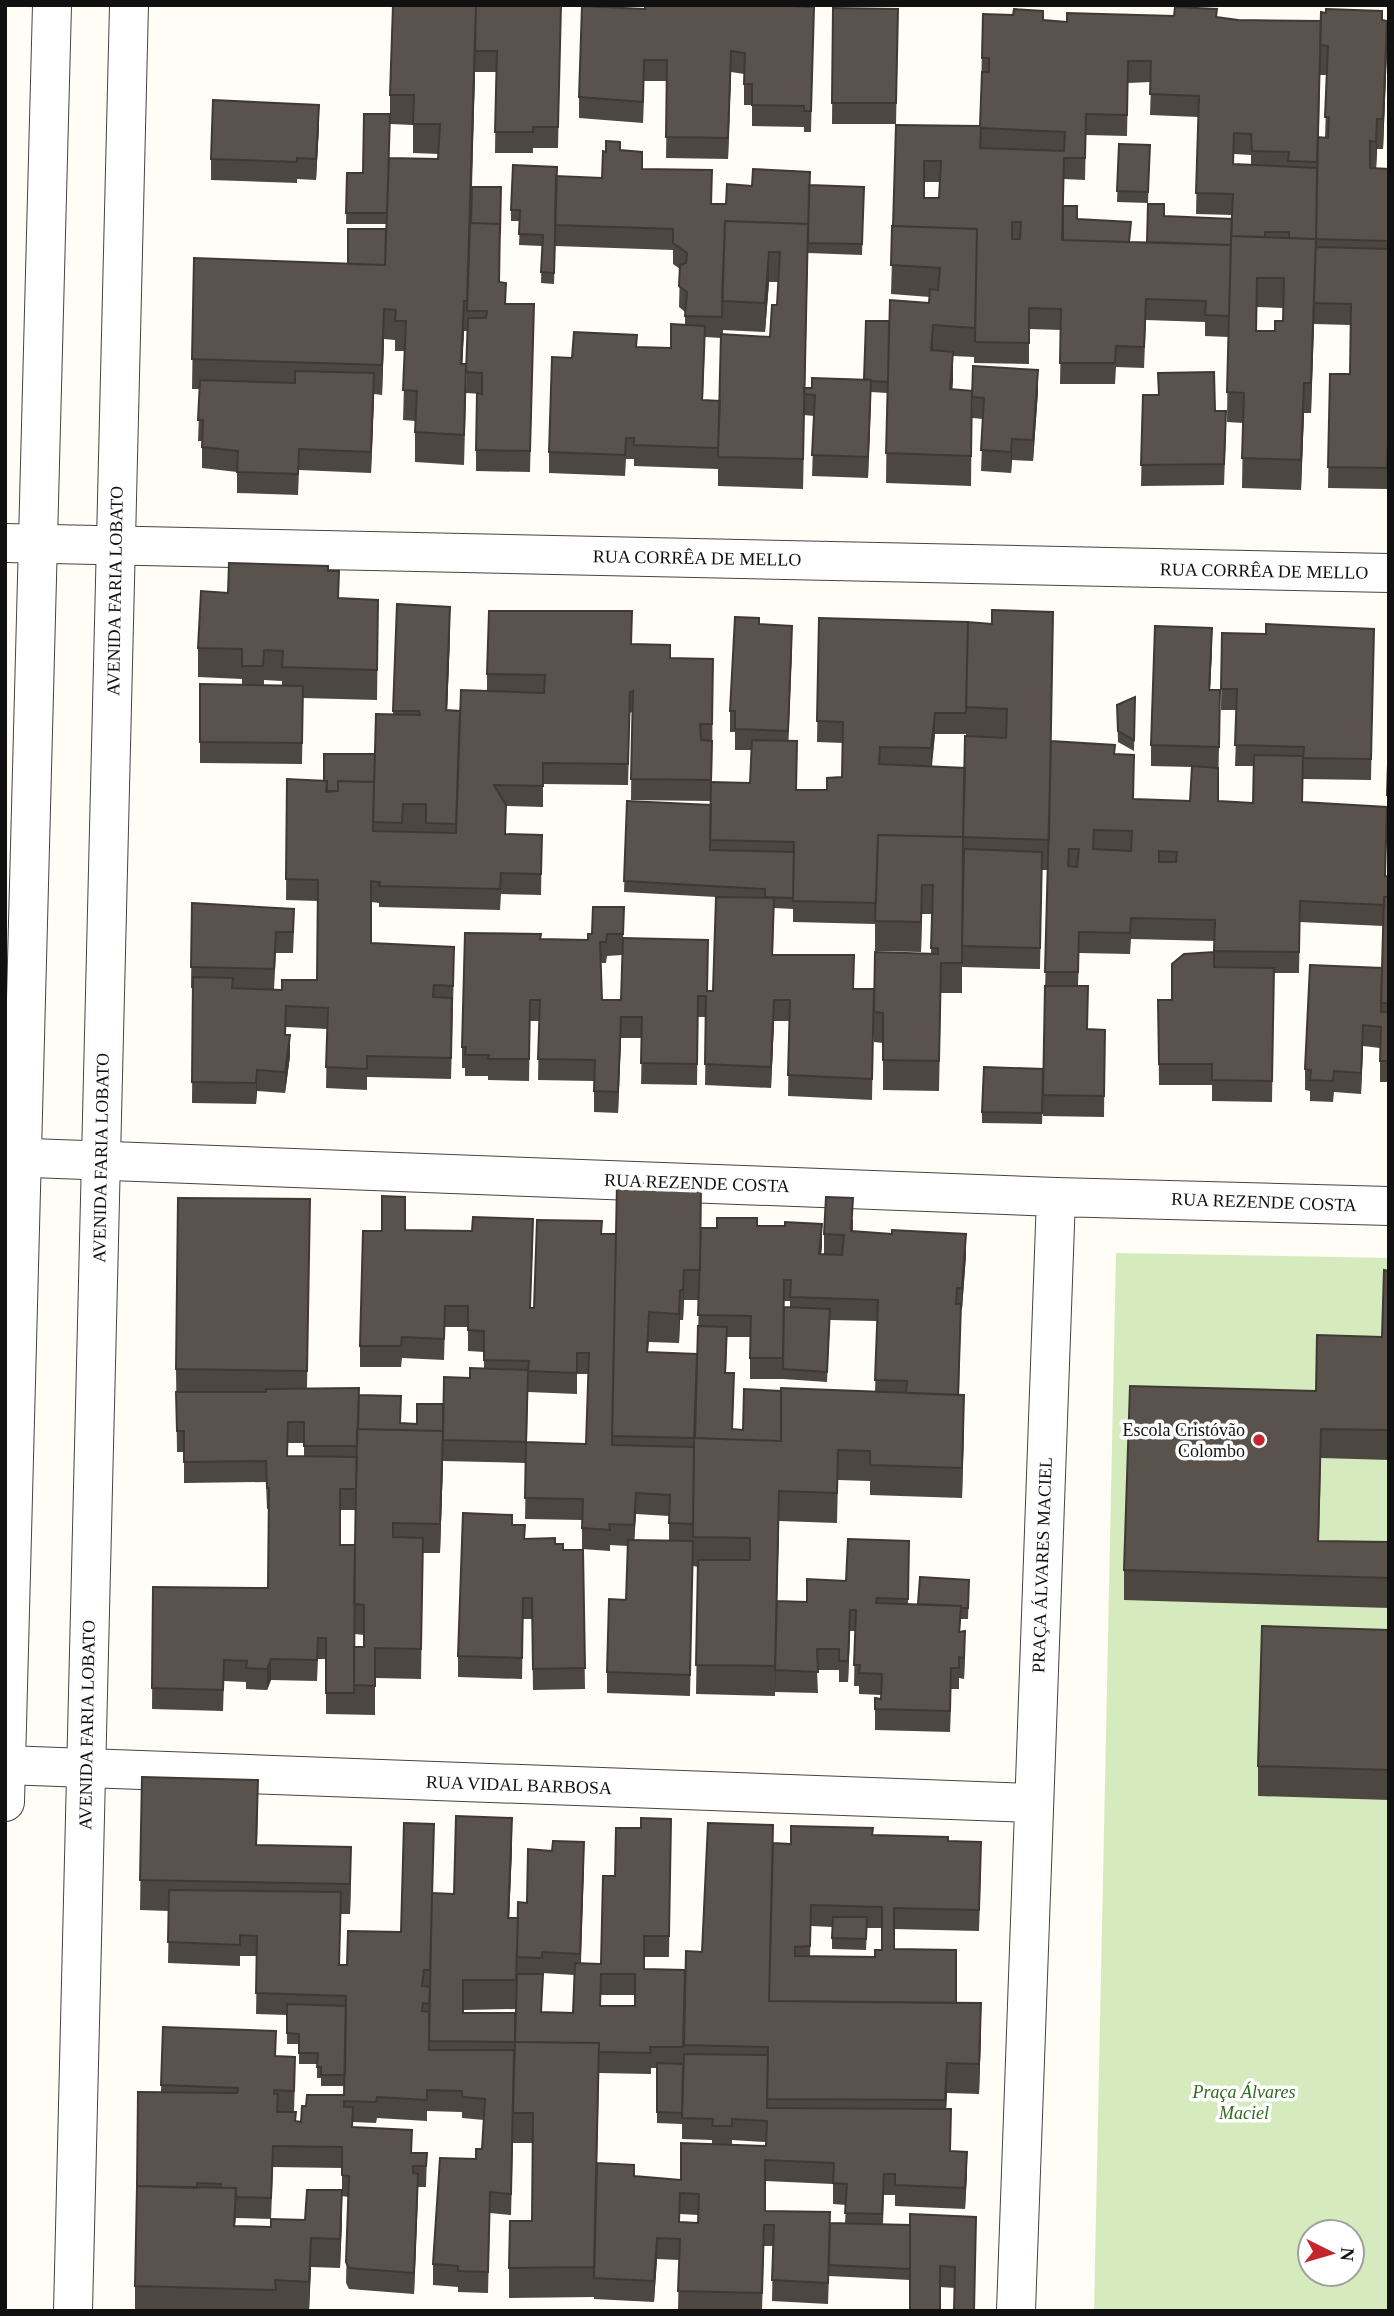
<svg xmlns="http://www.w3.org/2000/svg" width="1394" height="2316" viewBox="0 0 1394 2316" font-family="'Times New Roman',serif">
<rect width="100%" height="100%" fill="#fffdf5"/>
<path fill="#d5ebbd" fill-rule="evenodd" d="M1116,1253L1389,1258V2311H1094ZM1310,2232H1352V2274H1310Z"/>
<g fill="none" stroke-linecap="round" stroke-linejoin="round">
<defs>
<path id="minor" d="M5,543L1389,573
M5,1157L1056,1197L1389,1206
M5,1765L1034,1803
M1016,2311L1056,1197"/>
<path id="tertiary" d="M5,1802L52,5
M73,2311L129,5"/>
</defs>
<use href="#minor" stroke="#444" stroke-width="40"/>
<use href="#tertiary" stroke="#444" stroke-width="40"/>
<use href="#minor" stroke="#fff" stroke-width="38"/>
<use href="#tertiary" stroke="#fff" stroke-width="38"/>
</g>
<path fill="#4d4742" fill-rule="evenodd" d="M561,5L558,148H533V153H495L496,72H475V71L472,187L506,304H534L530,472L476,471V450L482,394L466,393L467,331H464L462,364L466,394L464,465L415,462V421L403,420L405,351H395V340L384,339L382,395L374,394L371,473L299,470L298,495L237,493V472L202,468V441H198L200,389H192L194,258L348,264L386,229V224H346L347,173H363L389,158L438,159L439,154L413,153V125L390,124V95Z
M814,7L811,132H804V127L752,126V105H744V74L731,72L728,159L666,158L667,81H644L643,123L579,118V97L645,9Z
M833,8L898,30L896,124H832Z
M983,14L1043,20L1067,22L1217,17L1238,20L1321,21L1382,20L1387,50L1383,149H1377L1376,168L1389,169V438L1387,489L1328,488L1330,374H1350L1351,325L1314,324V306L1311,413H1304L1301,490L1242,488L1243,423L1227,422L1228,337L1205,336V322L1146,320L1144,368L1116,367L1115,384H1060L1061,330L1029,329V364L974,363V357L953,356L952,389L972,391L971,486L886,483L887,393L871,392L868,478L812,476L814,416L804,415L803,489L718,486V461V469L634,466V459H626L625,476L549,473V452L572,358L637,347L671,348L685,325V312L679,307L680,269L673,264V250L555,246L554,284L541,283L542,246L519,245L520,221H511V210L557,176L602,178L620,151L642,169L712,204H726L752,186L810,185L864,187L862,255L808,253L805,388H812L864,379L889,321L929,303L930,297L891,294L896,125L980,126ZM1320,75H1327L1325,138L1319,137ZM1151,82L1150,115L1198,117L1196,214L1232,215V219L1164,216L1147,242H1130L1077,219L1063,206L1064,179L1085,180L1086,135L1127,136L1128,83ZM1234,154L1251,155V165L1234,164ZM924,182H940L939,198H924ZM769,282H779L777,305L770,337L723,334V330L765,332ZM1257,307L1283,308V321L1275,331H1256ZM705,337L721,338L720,401L703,400Z
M319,126L316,180L297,179V183L211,180V159Z
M1119,144L1150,145L1148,203L1117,202Z
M973,366L1038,391L1033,461L1012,460L1011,473L981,471L983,419L972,418Z
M1158,373L1215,411L1226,432L1224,485L1141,486L1143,395H1158Z
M328,571L339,598L378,629L377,700L303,698L302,764L200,763V684L242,685V679L198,677V648L228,593ZM264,680L282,681V686L264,685Z
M397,604L450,636L447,710L460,711L487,691V674L632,644L670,658L713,659L712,782L750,783L752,750H735V732H730V711L759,624L792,647L788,741L797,762V790H827L842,777L843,743L817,742L819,618L1053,642L1051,741L1115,754L1133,799L1190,801L1192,767L1151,766V745L1212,649L1210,690H1220L1218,801L1253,803L1254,766H1235L1237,710H1221L1222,633L1266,634L1374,629L1371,780L1303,779L1302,802L1387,828L1385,877H1389V1082H1380V1048L1363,1046L1361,1094L1334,1092L1333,1102L1310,1101V1091L1305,1090V1069L1382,968L1383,926L1300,922L1299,973H1274L1272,1102L1212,1101V1085H1159L1158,1000H1172L1214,967L1215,941L1131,939L1130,954L1079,953L1078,986L1088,1029L1105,1030L1104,1117L1043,1116V1097L1042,1124L982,1123V1112L1043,1073L1048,870H1042L1040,969L962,967V960V993H941L939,1091L883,1090V1043L874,1042V1012L931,954L932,914H922L921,952L875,951V924L793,922V909L774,908L773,955L854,989H874L872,1100L788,1096L789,1021H774L771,1088L705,1085L706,1017H698L697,1085L641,1084L642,1038H621L618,1113L594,1112V1081L538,1080L539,1021H530L529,1081L488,1080V1076H465V1068H462V1047L541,939L588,940L592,934L624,928L623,938L707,991H713L716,897L624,892L627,801L711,805V801L631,800L632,712L630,713L628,785L543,784V807L506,806V834L542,835L541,895L501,894L500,910L379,907V903L371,902V943L454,968L451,1079L367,1077V1090L326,1088L327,1029L286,1027V1035L290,1056L285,1093L257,1091L256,1104L192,1103L193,988H191L192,903L294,930L293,953H276L274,989L282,990L317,980L318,901L286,900L287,779L324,781L375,754L393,714ZM935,734H966L965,768L932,766ZM622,955L621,1000H602L601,963H606L607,956Z
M1135,697L1134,751L1118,742L1117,705Z
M1389,733V825H1387Z
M310,1199L307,1389L359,1404L400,1423L417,1424L443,1404L470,1378L484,1368V1352L468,1351V1327H445L444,1360L402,1358L401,1367H360V1346L382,1231L405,1230L533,1240L530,1308H534L602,1234L701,1239L717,1228L757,1226L822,1245L821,1254H824V1234L853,1219V1231L966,1255L962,1309H961L959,1395L964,1425L962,1498L870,1495V1481L838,1480L837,1523L779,1521L777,1601L807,1602L846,1581L909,1541L908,1604H918L969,1591L968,1619H961L960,1632L965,1652L964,1679L959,1678V1689H951L950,1732L875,1730V1698L881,1699V1695L859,1694V1686H854L855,1631H850L848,1682H839V1670H817L818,1693L775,1692V1680V1696L696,1694L698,1567L693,1566V1544L690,1696L607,1693V1672L626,1600L628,1546L610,1545V1551L582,1549V1520L525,1519L526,1463L443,1461L440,1553H423L421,1679L375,1678V1715L326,1714V1659H318L317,1681L271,1680L267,1690L246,1689V1682L224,1681L223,1711L152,1709L153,1587L268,1588L269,1509H267L266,1482L184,1483V1452H177L176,1369ZM684,1300H699L697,1367L648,1352L649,1342L679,1343L680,1320H683ZM784,1301H790V1307H784ZM830,1320L877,1321L875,1392L781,1391L743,1430L732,1429L734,1394L726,1373L727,1337H750V1379H783L827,1382ZM577,1374H588L586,1444L527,1442L528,1392L577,1394ZM288,1443H304V1456H288ZM340,1510H356L355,1545H340ZM636,1514L669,1516V1541L634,1540ZM355,1634L364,1635V1647H355Z
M1389,1271V1460L1321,1458L1319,1541L1389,1542V1608L1124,1600V1570L1316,1391L1382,1337Z
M512,1525L525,1539L555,1544L563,1550H583L585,1689L533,1690L532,1619H523L522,1679L458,1677V1656Z
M1389,1630V1800L1258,1796V1766Z
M142,1777L258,1810L257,1845L351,1877L350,1914H341L339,1965H347L401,1932L433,1893L454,1894L512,1848L509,1918H518L527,1903L584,1863L581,1963L601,1964L615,1876L641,1828L671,1819L669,1957H644V1969L685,1970L702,1952L773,1849L791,1844L873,1835L948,1841L981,1863L979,1931L894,1929V1949L956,2003L981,2033L979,2094L947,2093L946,2109L951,2130V2151L967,2173L965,2209L895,2206V2195H884L883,2224L910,2225L976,2217L955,2288L940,2287L910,2280L829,2276L828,2304L772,2301L773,2246H764L762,2311H678L679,2260L657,2259L654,2302L594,2299V2297L509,2298V2268L532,2221V2143H513V2141L511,2215L490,2213L488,2293L458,2292V2287L433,2285V2264L476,2159L482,2149L484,2120L462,2118V2112L427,2111V2121L377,2118L376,2123L353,2122V2127L412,2153H427L426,2187H418L414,2294L349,2289L346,2283L348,2197L342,2196V2168L273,2167L271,2219L236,2218L235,2226L271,2227L342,2220L340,2268L311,2267L309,2311H135V2286L161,2092L163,2027L276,2056L295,2078L294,2112L296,2121L301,2122L344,2095V2086H321V2078H317V2064H299V2044H287V2015L256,2014L257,1956H240V1966L168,1963L169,1911L140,1910ZM811,1926L832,1927V1949L866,1950L867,1928H882V1950L875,1957L810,1956ZM542,1973L574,1975L573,2013L542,2012ZM601,1995H635V2006H601ZM516,2009L515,2013H463V2010ZM651,2068H657V2123L682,2124V2139L712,2140V2144L681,2180L634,2176L597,2163L599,2073L651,2074ZM732,2140L766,2142V2146L732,2145ZM765,2181L833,2184V2204L846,2205L845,2223H830L765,2211ZM680,2214L698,2215V2223L680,2222Z"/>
<path fill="#3f3936" d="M476,5L475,71L468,311Z
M1387,21V50L1383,149V119Z
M731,51V72L728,159V138Z
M644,60V81L643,123V102Z
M319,105V126L316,180V159Z
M1377,119V149L1376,171V142Z
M1316,239V268L1311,413V383Z
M808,243L804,394L803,489V459Z
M769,252V282L765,332V303Z
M464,301V331L461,394V364Z
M384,309V339L382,395V365Z
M933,325V354L931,350Z
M953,352V382L950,419V389Z
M1038,370V391L1033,461V440Z
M374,373V394L371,473V452Z
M871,380V401L868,478V457Z
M1304,383V413L1301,490V460Z
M1012,439V460L1011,473V452Z
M450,607V636L446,740V710Z
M792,626V647L788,752V731Z
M1212,628V649L1209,711V690Z
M935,713V734L931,769V748Z
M922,885V914L921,952V922Z
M774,1000V1021L771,1088V1067Z
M621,1017V1038L618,1113V1092Z
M1363,1025V1046L1361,1094V1073Z
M290,1035V1056L285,1093V1072Z
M257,1070V1091L256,1104V1083Z
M822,1224V1245L819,1275V1254Z
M966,1234V1255L962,1309V1288Z
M684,1270V1300L683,1320V1290Z
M680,1290V1320L679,1343V1314Z
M964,1395V1425L962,1498V1468Z
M443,1431V1461L440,1553V1524Z
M779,1491V1521L775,1696V1666Z
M636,1493V1514L634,1546V1525Z
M850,1610V1631L848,1682V1661Z
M965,1631V1652L964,1679V1658Z
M271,1659V1680L267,1690V1669Z
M951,1668V1689L950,1732V1711Z
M512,1818V1848L508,1947V1918Z
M584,1842V1863L580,1975V1954Z
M351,1847V1877L350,1914V1884Z
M981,2003V2033L979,2094V2064Z
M947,2063V2093L945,2130V2100Z
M967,2152V2173L965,2209V2188Z
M418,2174V2195L414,2294V2273Z
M342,2190V2220L340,2268V2239Z
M311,2238V2267L309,2311V2282Z
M657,2238V2259L654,2302V2281Z"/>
<path fill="#5a524d" stroke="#3f3936" stroke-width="2" fill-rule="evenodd" d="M393,5H476L467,301H464L461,364H466L464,435L415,432L417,391L403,390L406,321H395L396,310L384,309L382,365L192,359L194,258L385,265L389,158L438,159L440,124H413L414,95H390Z
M476,5H561L558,127H533V132H495L497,51H475Z
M645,5H767L814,7L811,111H804V106L752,105V84H744L745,53L731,51L728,138L666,137L667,60H644L643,102L579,97L582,6L645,9Z
M1175,7L1217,9L1216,17L1238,20L1321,21L1317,162L1288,161L1289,152L1252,151L1251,134L1234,133L1233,164L1317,168L1316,247L1389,249V417L1387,468L1328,467L1330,374H1350L1351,304L1314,303L1316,239L1289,238V232H1265V237L1231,236L1233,194L1196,193L1199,96L1150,94L1151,61H1128L1127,115L1086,114L1085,158H1064L1062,240L1231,245L1229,316L1205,315L1206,301L1146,299L1144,347L1116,346L1115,363H1060L1061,309L1029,308V343L975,342L977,229L893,226L896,125L980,126L982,72H989V58H982L983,14L1013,15L1014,9L1043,11V20L1067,22V13L1174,16ZM981,128L1065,132L1064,151L980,148ZM924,161H941L939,198H924ZM1012,222H1021L1020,239H1012Z
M833,8L898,9L896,103H832Z
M1326,9L1382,11V20L1387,21L1383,119H1377L1376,142L1370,141V168L1389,169V241L1316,239L1318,137L1328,138L1329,117H1325L1328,46L1320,45L1321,12L1326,13Z
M213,100L319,105L316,159L297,158V162L211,159Z
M364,114H390L387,213H346L347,173H363Z
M606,141L620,142V150L642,152V169L712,170L711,204H726L727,184L752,186L753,169L810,172L808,232V224L725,221L722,317L685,316L687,292L679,286L680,265L686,263L687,253L673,243V229L555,225L556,176L602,178L603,151L606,152Z
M1119,144L1150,145L1148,192L1117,191Z
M513,165L557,167L554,273L541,272L543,235L519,234L520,210H511Z
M809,185L864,187L862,244L808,243Z
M472,187H501L500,234V224L471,223Z
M1148,204H1164V216L1232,219L1231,245L1147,242Z
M1063,206H1077V219L1131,222L1129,242L1063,240Z
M725,221L808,224L803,459L718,457L721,334L770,337L772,305H777L780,252H769L765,303L722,301Z
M470,223L500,224L499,282L506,283L505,304H534L530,451L476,450L477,393L482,394V373L466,372L468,318H486L487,311H467Z
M892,226L977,229L975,328L933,325L931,350L953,352L950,389L972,391L971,456L886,453L890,300L929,303L930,289L938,290L940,268L891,265Z
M348,229H386L385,265L348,264Z
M1231,236L1316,239L1311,383H1304L1301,460L1242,458L1244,393L1227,392ZM1257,278H1284L1283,321H1275V331H1256Z
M866,321H889L888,382L871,381V380L864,379Z
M671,324L705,326L702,400L720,401L718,448L634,445V438H626L625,455L549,452L552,357L572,358L574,332L637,335L636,347L671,348Z
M973,366L1038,370L1033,440L1012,439L1011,452L981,450L984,398L972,397Z
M295,371L374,373L371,452L299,449L298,474L237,472L238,451L202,447L203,420H198L200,380L295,383Z
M1214,372L1215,411H1226L1224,464L1141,465L1143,395H1159L1158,373Z
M812,378L871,380L868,457L812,455L815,395L804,394V388H812Z
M229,563L328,566V571H339L338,598L378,600L377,670L282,667L283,651L264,650L263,666H242V649L198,648L201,591L228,593Z
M397,604L450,607L446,710L460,711L456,824L426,823V804H403L402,823L373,822L376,714L420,715L419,711H393Z
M992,610L1053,612L1049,840L963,837L962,963H941L939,1061L883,1060V1013L874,1012L875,952L938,954V948H931L933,885H922L921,922L875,921L878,835L963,837L965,736L1006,738L1007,709L966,707L968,622L992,624Z
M489,611H632L631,644L670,645V658L713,659L712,724H700L701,740L712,741L711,780L631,779L633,691L630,692L628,764L543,763V786L494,785L506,805L505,834L542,835L541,874L501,873L500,889L379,886L380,882L371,881V943L454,947L453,986L434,985L433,997L452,998L451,1058L367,1056V1069L326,1067L328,1008L286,1006L285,1035H290L285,1072L257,1070L256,1083L192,1082L193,977L233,978L232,988L282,990V980H317L318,880L286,879L287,779L327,781L326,792L338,791V781L374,782L373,831L456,833L461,690L544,693L545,675L487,674Z
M735,617L759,618V624L792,626L788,731L735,729V711H730Z
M819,618L968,622L966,713H935L931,748L880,747L879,764L965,768L963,837L878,835L876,903L793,901L794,842L710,840L711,782L750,783L752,740L797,741L796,790H827V778L842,777L843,722L817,721Z
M1266,624L1374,629L1371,759L1303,758L1304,747L1235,745L1237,689H1221L1222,633L1266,634Z
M1155,626L1212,628L1209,690H1220L1219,747L1151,745Z
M200,684L303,686L302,743L200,742Z
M1135,697L1134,740L1118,731L1117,705Z
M1389,733V795H1387Z
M1051,741L1115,745L1114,754L1134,755L1133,799L1190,801L1192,766L1218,768V801L1253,803L1254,755L1303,756L1302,802L1387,807L1385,876L1389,877V897H1384V905L1300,901L1299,952L1214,951L1215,920L1131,918L1130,933L1079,932L1078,972H1045ZM1094,830L1132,831L1131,851L1093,849ZM1069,849H1079L1077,867L1068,866ZM1159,851L1177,852L1176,862H1159Z
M324,754H375L374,782L338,781V791H327V781H324Z
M627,801L711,805L710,850L794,852L793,898L765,897V889L624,881Z
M964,849L1042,852L1040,948L962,946Z
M716,897L774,898L772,955H854L853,989H874L872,1079L788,1075L790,1000H774L771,1067L705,1064L706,996H698L697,1064L641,1063L642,1017H621L618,1092L594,1091L595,1060L538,1059L540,1000H530L529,1059H488L489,1055H465L466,1047H462L465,933L541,934L540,939L588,940V934H592L593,907H624L623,934H607L606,942H600L602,1000H621L623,938L708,940L707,991H713Z
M1384,897H1389V1003H1381Z
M192,903L294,909L293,932H276L274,969L191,967Z
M1214,952V967L1274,968L1272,1081L1212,1080V1064H1159L1158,1000H1172V964L1184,954Z
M1310,965L1382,968L1381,1012H1389V1061H1380L1381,1027L1363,1025L1361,1073L1334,1071L1333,1081L1310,1080L1311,1070L1305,1069Z
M1045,986H1088L1087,1029L1105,1030L1104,1096L1043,1095Z
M984,1067L1043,1069L1042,1113L982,1112Z
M617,1183L701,1185L700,1270H684L683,1290H680L679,1314L649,1312L647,1352L697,1354L694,1438L781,1441V1388L964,1395L962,1468L870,1465V1451L838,1450L837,1493L779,1491L775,1666L696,1665L698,1560H750V1538L693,1537L694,1438L612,1436Z
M382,1196L405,1197V1230L472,1231L473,1217L533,1219L530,1308H534L537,1220L602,1221L601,1234H616L612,1445L694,1447L693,1524L669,1523L670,1495L636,1493L634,1525L609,1524L610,1530L582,1528L583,1499L525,1498L526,1442L586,1444L589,1353H577V1373L528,1371L529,1361L484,1360V1331L468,1330V1306H445L444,1339L402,1337L401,1346H360L363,1231H382Z
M826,1197L853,1198L851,1231L892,1234V1230L966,1234L962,1288H957L956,1304H961L958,1395L906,1393L907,1381L875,1380L878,1300L790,1297L791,1280H784L783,1358H750L751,1316L698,1315L701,1228H717V1218H757V1226H785V1222L822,1224L819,1254L842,1255L844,1235L824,1234Z
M178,1198L310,1199L307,1371L176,1369Z
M1384,1270L1389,1271V1430L1321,1429L1318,1541L1389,1542V1578L1124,1570L1130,1386L1316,1391L1317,1335L1382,1337Z
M784,1307L830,1309L827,1372L783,1369Z
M698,1326L727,1327L725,1373H734L732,1429L743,1430L744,1389L781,1391V1441L695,1438Z
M470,1368L528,1370L526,1442L443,1440L444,1377L470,1378Z
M359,1388L357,1446H304V1422H288L287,1456L357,1457L356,1489H340V1545H355L354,1693H326V1638H318L317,1660L271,1659L267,1669L246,1668L247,1661L224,1660L223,1690L152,1688L153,1587L268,1588L269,1488H267L266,1461L184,1462V1431H177L176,1392H266V1389Z
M359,1395L401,1396L400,1423L417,1424V1404H443V1440V1431L358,1429Z
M357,1429L443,1431L440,1524L393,1523V1537L423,1538L421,1649L375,1648V1686L354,1685V1647H364V1605L354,1604Z
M463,1513L512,1515V1525H525L524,1539L555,1538V1544H563V1550H583L585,1668L533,1669L532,1598H523L522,1658L458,1656Z
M848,1539L909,1541L908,1599L877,1598L876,1603L961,1606L959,1632L965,1631L964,1658L959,1657V1668H951L950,1711L875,1709V1698L881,1699L882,1674L859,1673L860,1665H854L856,1610H850L848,1661H839V1649H817L818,1672L775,1670L777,1601L807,1602V1579L846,1581Z
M628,1540L693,1541L690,1675L607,1672L609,1599L626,1600Z
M920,1577L969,1580L968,1608H961V1606L918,1604Z
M1262,1626L1389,1630V1770L1258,1766Z
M142,1777L258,1780L256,1845L351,1847L350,1884L140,1880Z
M456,1816L512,1818L508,1918H518L516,1980H463V2013H515V2042L429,2041L432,1893L454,1894Z
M641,1818L671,1819L669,1936H644V1969L685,1970L683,2047H650L651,2053L599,2052V2043L515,2042L517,1974H543L541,2012L573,2013L575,1963L601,1964L603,1876H615L616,1828H641ZM601,1974H635V2006H600Z
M404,1823L434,1824L430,1970H424L422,1986L430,1987L429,2004L423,2003L422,2011L429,2012V2050H514L511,2194L490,2192L488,2272L458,2271V2266L433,2264L440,2158L476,2159V2149H482L485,2099L462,2097V2091L427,2090V2100L377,2097L376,2102L344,2101V2107H353L352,2127L412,2130L411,2153H427L426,2166H413V2173L418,2174L414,2273L349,2268L346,2262L349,2176L342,2175V2147L273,2146L271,2198L236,2197V2188H220L221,2184L197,2183V2188L137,2186L138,2092L237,2093L238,2088L161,2085L163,2027L276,2031L275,2056L295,2057L294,2091L274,2090V2094H278L277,2112H296L295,2121L301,2122L302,2106H306L307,2095H344L346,1996L256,1993L257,1936L240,1935V1945L168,1942L169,1890L341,1892L339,1965H347L348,1931L401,1932Z
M708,1823L773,1825L769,2001L981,2003L979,2064L947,2063L945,2100L767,2099L768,2047L684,2045L686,1951L702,1952Z
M791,1826L873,1828L872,1835L948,1837V1841L981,1842L979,1910L894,1908V1949L956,1950V2003L769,2001L773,1843L791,1844ZM811,1905L882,1907V1950H875V1957L795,1956V1947L810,1946Z
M553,1841L584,1842L580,1954L542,1952V1958L517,1957L518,1902L527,1903L528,1849L552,1851Z
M833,1917H867L866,1939L832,1938Z
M287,2004L346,2006L345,2075H321V2067H317L318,2053H299V2034L287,2033Z
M515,2042L599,2043L594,2267L509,2268L510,2221H532L533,2113H513Z
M684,2054L768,2055L767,2108L951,2109L950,2151L967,2152L965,2188L895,2185V2174H884L882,2214L845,2213L847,2184L833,2183L834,2163L765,2160V2211L830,2212L828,2283L772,2280L774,2225H764L762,2293L678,2291L680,2239L657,2238L654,2281L594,2278L597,2163L634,2165V2176L681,2180V2143L766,2146L767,2121L732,2119V2126H712L713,2119L682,2118ZM680,2193L699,2194L698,2223L679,2222Z
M657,2063L683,2064L682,2113L657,2112Z
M137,2186L236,2188L234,2226L271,2227V2219L305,2220L307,2190H342L340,2239L311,2238L309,2282L275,2280L276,2290L135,2286Z
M910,2214L976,2217L974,2311H954L955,2267L940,2266V2311H910Z
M830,2223L910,2225V2269L829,2265Z"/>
<circle fill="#c4262e" stroke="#fff" stroke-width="2.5" cx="1259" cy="1440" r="7"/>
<g text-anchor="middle" stroke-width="7" stroke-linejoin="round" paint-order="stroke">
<g font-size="18" fill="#111" stroke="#fff">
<text transform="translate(697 558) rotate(1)" y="6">RUA CORRÊA DE MELLO</text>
<text transform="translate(1264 571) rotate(1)" y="6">RUA CORRÊA DE MELLO</text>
<text transform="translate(115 591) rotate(-89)" y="6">AVENIDA FARIA LOBATO</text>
<text transform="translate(101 1158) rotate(-89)" y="6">AVENIDA FARIA LOBATO</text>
<text transform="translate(697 1183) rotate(2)" y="6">RUA REZENDE COSTA</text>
<text transform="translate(1264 1202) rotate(2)" y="6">RUA REZENDE COSTA</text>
<text transform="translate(1042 1565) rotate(-88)" y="6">PRAÇA ÁLVARES MACIEL</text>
<text transform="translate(87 1725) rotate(-89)" y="6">AVENIDA FARIA LOBATO</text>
<text transform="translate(519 1785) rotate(2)" y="6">RUA VIDAL BARBOSA</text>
</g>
<g font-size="18" fill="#111" stroke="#fff" text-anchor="end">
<text x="1245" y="1436">Escola Cristóvão<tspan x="1245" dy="21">Colombo</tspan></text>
</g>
<g font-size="18" font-style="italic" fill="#2f6b1f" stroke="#fff">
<text x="1244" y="2098">Praça Álvares<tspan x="1244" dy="21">Maciel</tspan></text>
</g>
</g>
<rect width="1394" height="2316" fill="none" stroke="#111111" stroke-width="14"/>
<g transform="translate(1331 2253) rotate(95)"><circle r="33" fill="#ffffff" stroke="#a0a0a0" stroke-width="2"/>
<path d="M0-5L12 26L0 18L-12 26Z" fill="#c4262e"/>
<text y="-10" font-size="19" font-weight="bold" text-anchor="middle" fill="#111111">N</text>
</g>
</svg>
